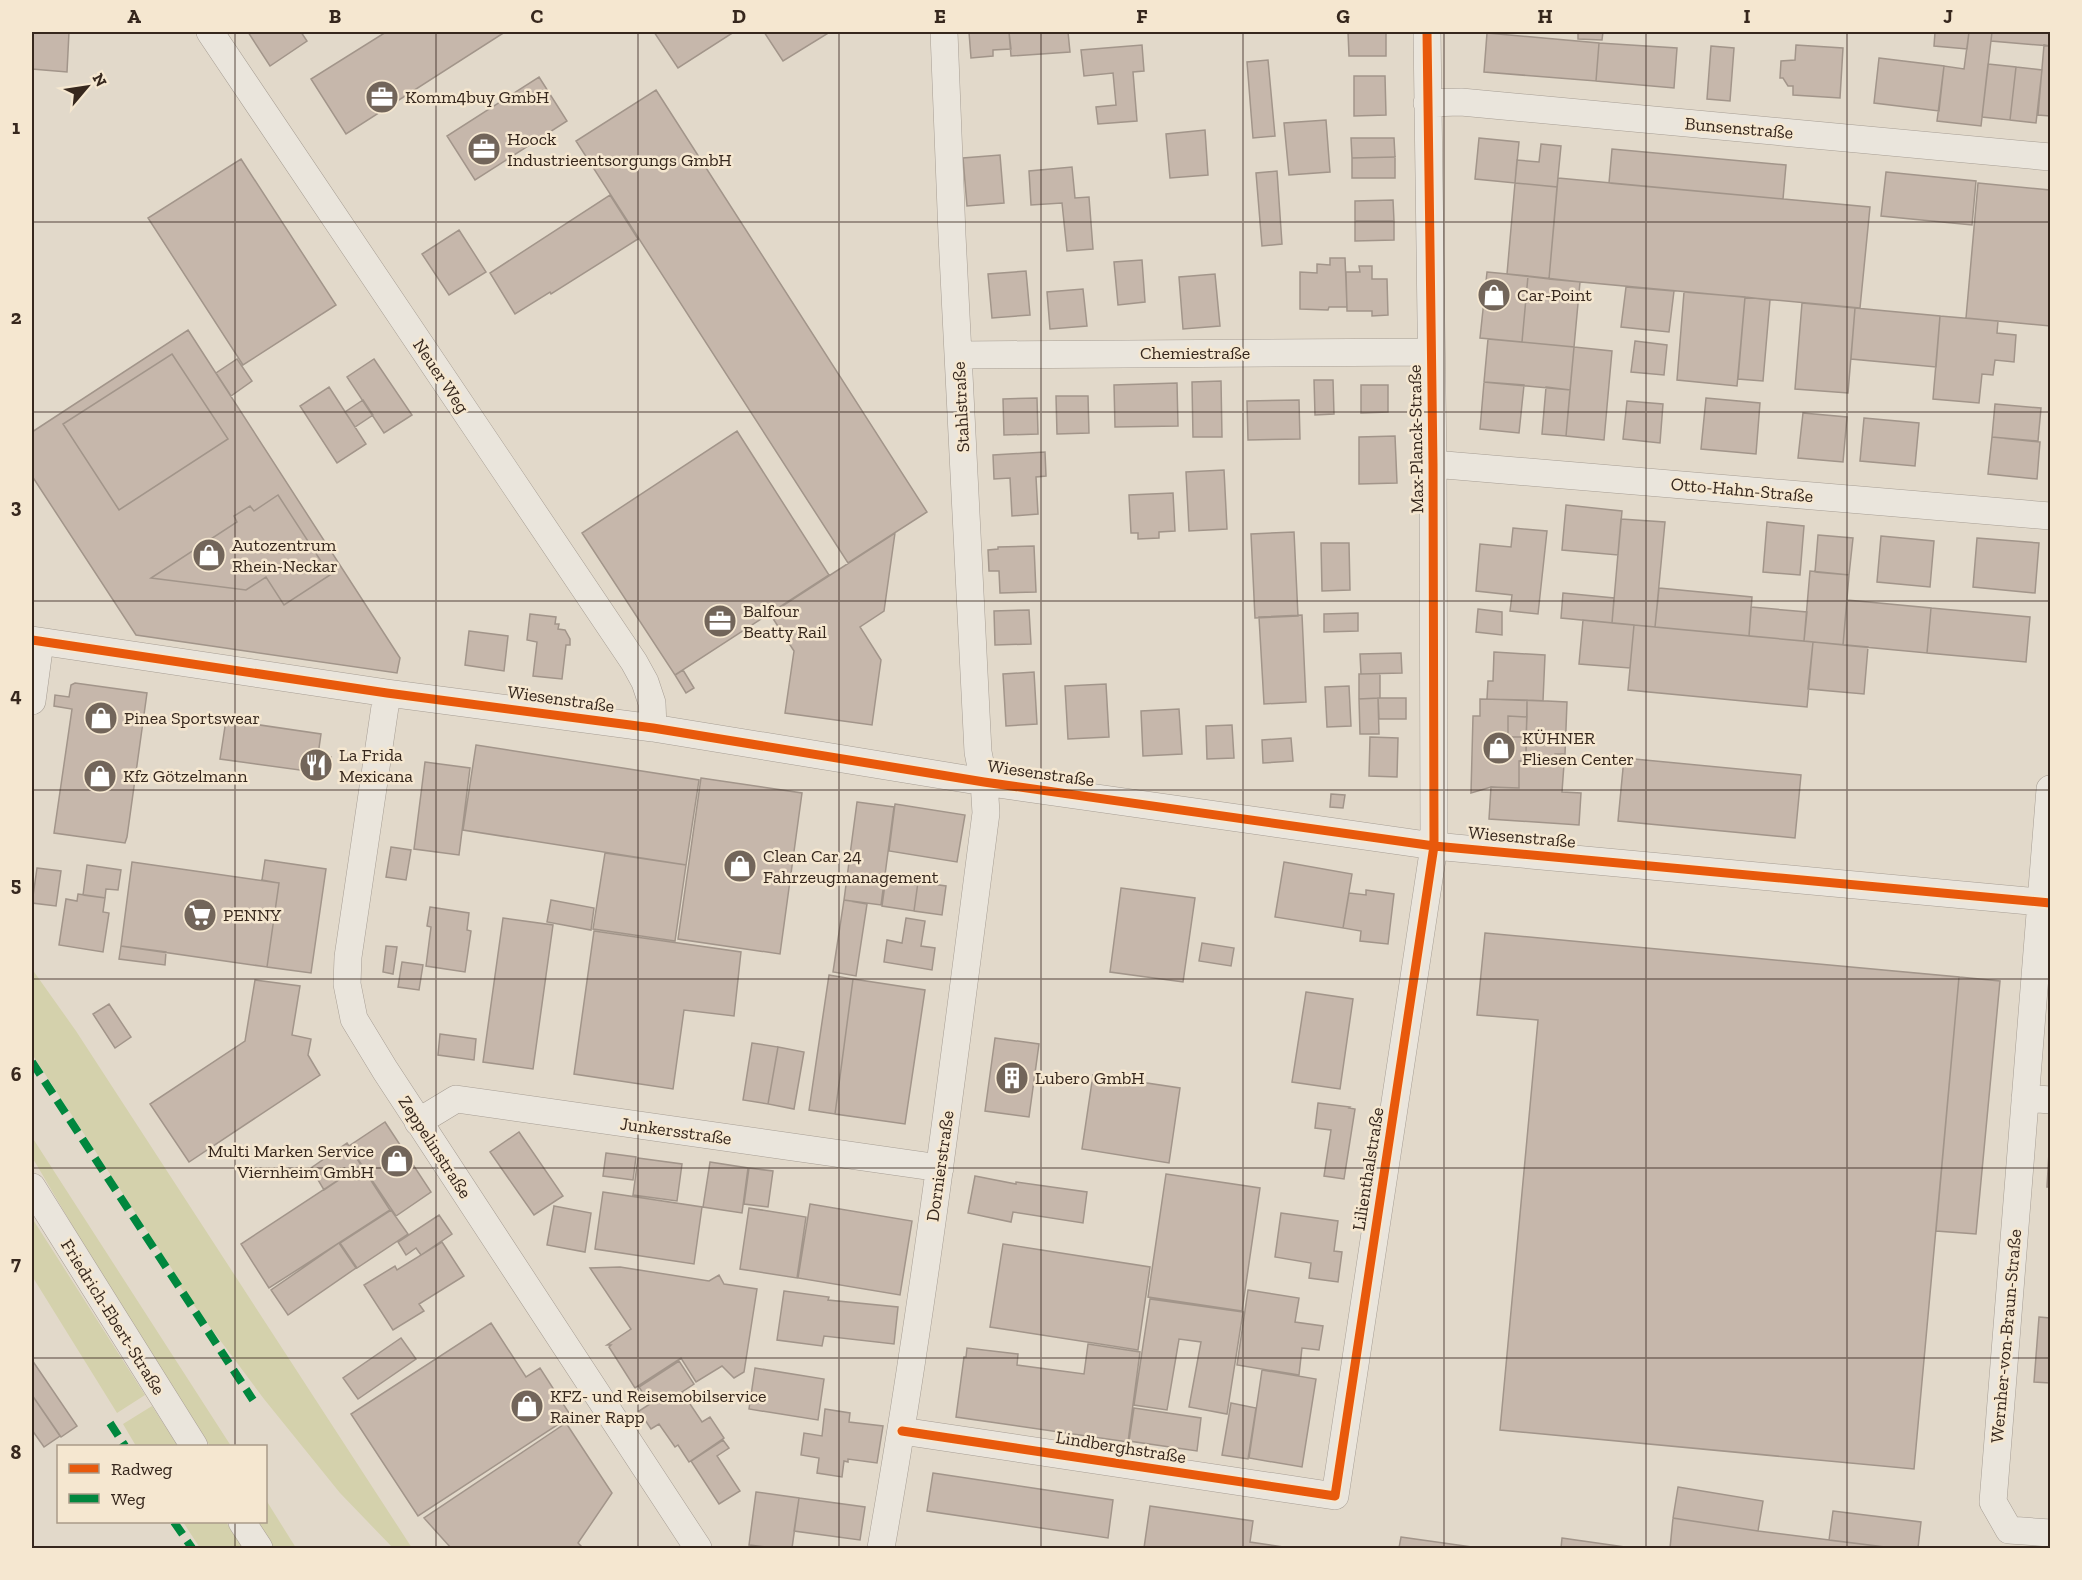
<svg xmlns="http://www.w3.org/2000/svg" width="2082" height="1580" viewBox="0 0 2082 1580" font-family="'Zilla Slab',serif">
<rect width="100%" height="100%" fill="#e2d9ca"/>
<path fill="#d4d1ac" d="M32,969L76,1031L412,1548H393L340,1493L264,1399L181,1288L174,1272L32,1054Z
M32,1137L231,1446H210L89,1254L32,1157Z
M32,1218L145,1395L117,1413L32,1276Z
M152,1406L178,1446H136L123,1424Z
M266,1500L296,1548H274L257,1522H266Z
M183,1522H226L243,1548H200Z"/>
<path fill="#c6b7ab" stroke="#a2958a" stroke-width="1.5" d="M32,32H69L67,72L32,69Z
M248,32H301L307,41L270,66Z
M386,32H505L346,134L311,79Z
M654,32H734L678,68Z
M764,32H830L783,61Z
M969,32H1009L1011,49L993,50V56L971,58Z
M1009,32H1068L1070,52L1011,56Z
M1348,32H1386V56H1349Z
M1578,32H1603L1602,40L1578,39Z
M1935,32H1969L1967,49L1934,46Z
M1969,32H1992L1981,126L1937,121L1944,66L1964,69Z
M1992,32H2050V46L1991,41Z
M1487,33L1599,43L1596,81L1484,72Z
M1599,43L1677,48L1674,88L1596,81Z
M1142,45L1144,71L1133,72L1137,121L1098,124L1096,107L1116,105L1113,73L1084,76L1081,50Z
M1796,45L1843,48L1840,98L1793,95V86H1788L1783,78H1780L1781,61L1795,60Z
M2044,45L2050,46V116L2038,115Z
M1711,46L1734,48L1730,101L1707,99Z
M1879,58L1944,66L1939,111L1874,103Z
M1268,60L1275,136L1253,138L1247,62Z
M1988,64L2016,67L2010,120L1982,117Z
M2016,67L2042,70L2036,123L2010,120Z
M1354,76H1385L1386,115L1354,116Z
M539,77L567,121L475,180L447,136Z
M656,90L927,512L848,563L576,141Z
M1326,120L1330,172L1289,175L1284,123Z
M1205,130L1208,175L1170,178L1166,134Z
M1351,138H1394L1395,157L1352,158Z
M1479,138L1519,142L1515,183L1475,179Z
M1541,144L1561,146L1557,187L1515,183L1517,160L1539,162Z
M1612,149L1786,165L1783,199L1609,183Z
M1000,155L1004,203L967,206L963,158Z
M1395,157V178H1352V158Z
M241,159L336,305L243,365L148,218Z
M1072,167L1075,198L1089,197L1093,249L1067,251L1062,203L1031,205L1029,171Z
M1277,171L1282,244L1262,246L1256,173Z
M1886,172L1976,181L1972,225L1881,216Z
M1558,178L1870,207L1860,308L1549,279Z
M1515,183L1557,187L1549,279L1507,274Z
M1978,183L2050,190V326L1966,318Z
M610,195L638,239L551,294L550,292L515,314L490,273Z
M1393,200L1394,221H1355V201Z
M1355,221H1394V240L1355,241Z
M459,230L486,272L449,295L422,254Z
M1330,258H1345L1347,307H1329L1328,310L1300,309V272L1317,273V264L1330,265Z
M1142,260L1145,302L1118,305L1114,262Z
M1359,266H1372V279H1387L1388,315L1372,316V311H1347L1346,272H1360Z
M1026,271L1030,315L992,318L988,274Z
M1487,272L1528,276L1522,342L1480,338Z
M1215,274L1220,326L1183,329L1179,277Z
M1528,276L1580,282L1574,347L1522,342Z
M1626,287L1674,291L1669,332L1621,327Z
M1083,289L1087,326L1050,329L1047,292Z
M1684,292L1745,297L1737,386L1677,380Z
M1745,297L1770,300L1763,381L1738,379Z
M1802,303L1855,308L1848,393L1795,389Z
M1855,308L1940,316L1936,367L1851,359Z
M1940,316L1998,321L1997,333L2016,335L2014,362L1995,360L1993,375L1982,374L1979,403L1933,399Z
M188,330L400,658L397,673L136,635L32,476V432Z
M1488,339L1574,347L1570,390L1484,382Z
M1635,341L1667,345L1664,375L1631,372Z
M1574,347L1612,351L1604,440L1566,436Z
M172,354L228,439L119,510L63,424Z
M237,359L252,381L231,396L216,373Z
M374,359L412,415L384,433L347,377Z
M1314,380H1333L1334,414L1315,415Z
M1221,381L1222,437H1193L1192,382Z
M1484,382L1524,385L1519,433L1480,429Z
M1177,383L1178,426L1115,427L1114,385Z
M1361,385H1388V412L1361,413Z
M329,387L366,444L337,463L300,406Z
M1546,387L1570,390L1566,436L1542,434Z
M1056,396H1088L1089,433L1057,434Z
M1037,398L1038,434L1004,435L1003,399Z
M1706,398L1760,403L1756,454L1701,449Z
M363,400L373,415L355,427L345,412Z
M1299,400L1300,439L1248,440L1247,401Z
M1627,401L1663,404L1660,443L1623,439Z
M1995,404L2041,408L2038,441L1992,437Z
M1803,413L1847,417L1843,462L1798,458Z
M1864,418L1919,423L1915,466L1860,461Z
M737,431L829,575L675,675L582,533Z
M1395,436L1397,483L1359,484V437Z
M1992,437L2040,442L2037,479L1988,474Z
M1045,452L1046,476L1036,477L1038,514L1012,516L1010,478L994,479L993,455Z
M1224,470L1227,529L1189,531L1186,472Z
M1173,493L1175,531L1159,532V538L1138,539V533H1131L1129,495Z
M278,495L330,575L284,605L266,577L246,590L151,578L237,522L234,516L250,506L254,511Z
M1566,505L1622,511L1618,555L1562,550Z
M1621,519L1665,522L1655,627L1612,623Z
M1767,522L1804,526L1800,575L1763,572Z
M1513,528L1547,531L1538,614L1510,611L1512,595L1476,591L1480,544L1511,547Z
M1294,532L1298,616L1255,618L1251,534Z
M895,533L884,611L860,627L881,660L872,725L785,713L794,651L770,614Z
M1818,535L1853,538L1849,575L1815,572Z
M1881,536L1934,541L1930,587L1877,582Z
M1977,538L2039,543L2035,593L1973,587Z
M1321,543H1349L1350,590L1322,591Z
M1034,546L1036,592L1000,593L999,571H989L988,550L998,549V547Z
M1810,571L1849,575L1843,645L1804,641Z
M1659,588L1752,597L1749,636L1655,627Z
M1563,593L1614,598L1612,623L1561,618Z
M1847,600L1931,608L1927,653L1843,645Z
M1751,607L1807,612L1804,641L1749,636Z
M1931,608L2030,617L2026,662L1927,653Z
M1478,609L1502,612V635L1476,632Z
M1029,610L1031,644L995,645L994,611Z
M1358,613V631L1324,632V614Z
M530,614L556,617L555,624H559L558,629L565,630L570,639V645H566L562,679L533,676L537,642L527,640Z
M1302,615L1306,702L1264,704L1259,617Z
M1583,620L1634,625L1630,668L1579,664Z
M1634,625L1813,642L1807,707L1628,690Z
M469,631L508,636L504,671L465,665Z
M1813,642L1868,647L1864,694L1808,689Z
M1494,652L1545,655L1543,701L1487,699L1488,681H1493Z
M1401,653L1402,673L1361,674L1360,654Z
M683,670L694,688L686,693L675,675Z
M1034,672L1037,724L1006,726L1003,674Z
M1359,674H1380V698L1359,699Z
M75,683L147,693L127,837L125,843L54,833L72,709L54,706L55,695L69,697L71,685Z
M1106,684L1109,737L1068,739L1065,686Z
M1349,686L1351,726L1327,727L1325,687Z
M1378,698H1406V719H1379Z
M1378,698L1379,734H1360L1359,699Z
M1480,699L1527,700V717L1508,716V737H1526V760L1519,761V788L1491,787L1471,793L1473,716H1480Z
M1527,700L1567,702L1565,754H1555V760H1526Z
M1179,709L1182,754L1143,756L1141,711Z
M1508,716L1527,717L1526,737H1508Z
M226,720L321,734L318,755L331,757L329,774L220,759Z
M1232,725L1234,758L1207,759L1206,726Z
M1370,737L1398,738L1397,777L1369,776Z
M1291,738L1293,761L1263,763L1262,740Z
M476,745L699,780L686,865L463,830Z
M1624,758L1801,775L1795,838L1618,821Z
M1519,761L1564,764L1562,792L1581,793L1579,825L1489,819L1491,787L1519,788Z
M425,762L470,768L459,855L414,849Z
M701,778L802,793L780,954L678,939Z
M1331,794L1345,795L1343,808L1330,807Z
M857,802L894,807L881,905L844,900Z
M895,804L965,815L957,862L889,851Z
M391,847L411,850L406,880L386,877Z
M605,853L686,865L675,941L593,929Z
M265,860L326,869L311,973L267,967L279,883L262,880Z
M132,862L279,883L267,967L121,946Z
M1284,862L1352,874L1343,928L1275,917Z
M87,865L121,870L118,890L106,889L105,898L83,895Z
M37,868L61,871L56,906L32,903Z
M886,877L918,882L914,911L882,906Z
M918,882L946,886L942,915L914,911Z
M1121,888L1195,898L1183,982L1110,972Z
M1366,890L1394,894L1388,944L1360,941L1361,931L1343,928L1349,893L1366,895Z
M78,894L105,898L103,912L109,913L103,952L59,945L66,899L77,901Z
M551,900L594,908L591,930L547,922Z
M844,900L867,904L856,976L833,972Z
M430,907L469,913L467,930L471,931L465,972L426,966L431,927L427,926Z
M503,918L553,925L533,1069L483,1062Z
M906,918L925,921L921,946L935,948L932,970L884,962L887,940L902,943Z
M594,931L741,952L734,1016L684,1010L673,1089L574,1074Z
M1485,933L1959,977L1914,1469L1500,1430L1538,1020L1477,1015Z
M1202,943L1234,948L1231,966L1199,961Z
M121,946L166,952L165,965L119,959Z
M386,946L397,947L393,974L383,972Z
M402,962L423,965L419,990L398,987Z
M829,975L853,979L835,1114L809,1110Z
M1959,977L2000,981L1976,1234L1936,1231Z
M853,979L925,990L905,1124L835,1114Z
M255,980L300,986L292,1035L311,1039L308,1055L320,1075L189,1162L150,1104L245,1041Z
M1306,992L1353,999L1340,1089L1292,1082Z
M109,1004L131,1037L115,1048L93,1014Z
M440,1034L476,1039L474,1060L438,1055Z
M995,1038L1039,1044L1029,1117L985,1111Z
M752,1043L778,1047L768,1104L743,1100Z
M778,1047L804,1052L794,1109L768,1104Z
M1093,1075L1180,1088L1169,1163L1082,1149Z
M1318,1103L1350,1107L1349,1108L1355,1109L1344,1179L1324,1176L1331,1130L1315,1128Z
M385,1122L431,1192L396,1216L349,1146Z
M519,1132L563,1196L534,1215L490,1152Z
M2050,1135V1187H2047Z
M347,1143L361,1165L324,1190L311,1168Z
M606,1153L636,1157L633,1180L603,1176Z
M638,1158L682,1164L677,1201L633,1195Z
M710,1162L748,1168L742,1213L703,1207Z
M361,1165L390,1210L269,1288L241,1244Z
M749,1168L773,1171L768,1207L744,1204Z
M1166,1174L1260,1188L1242,1311L1148,1297Z
M975,1176L1016,1184V1182L1087,1192L1083,1223L1013,1212L1011,1222L968,1213Z
M603,1192L702,1207L694,1264L595,1249Z
M810,1204L912,1221L900,1295L798,1278Z
M554,1206L591,1213L585,1252L547,1245Z
M749,1208L806,1217L797,1278L740,1269Z
M391,1210L408,1234L357,1268L340,1243Z
M1281,1213L1338,1221L1334,1251L1342,1252L1338,1282L1309,1278L1311,1263L1275,1257Z
M439,1215L452,1234L421,1255L416,1248L406,1255L398,1242Z
M442,1242L464,1276L419,1304L424,1311L393,1330L364,1285L395,1266L397,1270Z
M339,1243L356,1268L288,1315L271,1290Z
M1003,1244L1150,1267L1138,1350L990,1327Z
M620,1267L709,1281L719,1275L724,1284L757,1289L744,1372L734,1378L722,1366L696,1382L681,1358L635,1388L609,1347L611,1345H607L631,1329L590,1268Z
M1248,1290L1299,1298L1295,1322L1323,1326L1319,1350L1302,1348L1299,1375L1237,1365Z
M784,1291L829,1297L828,1300L898,1307L894,1344L824,1336L822,1346L777,1340Z
M1150,1299L1243,1312L1227,1414L1189,1407L1201,1342L1179,1339L1167,1410L1134,1405Z
M2039,1317L2050,1318V1383L2034,1382Z
M491,1323L526,1377L540,1368L571,1416L418,1516L351,1414Z
M401,1338L416,1359L358,1399L343,1378Z
M1088,1344L1140,1352L1128,1442L956,1417L964,1357H966L967,1348L1018,1354L1017,1365L1084,1374Z
M32,1360L77,1426L61,1437L32,1395Z
M679,1361L694,1384L682,1392L702,1422L710,1417L724,1438L689,1462L678,1445L675,1447L659,1424L651,1429L639,1411L650,1404L639,1387Z
M755,1368L824,1379L818,1420L749,1409Z
M1262,1370L1316,1379L1302,1467L1249,1458Z
M32,1395L60,1436L44,1447L32,1430Z
M1231,1403L1256,1408L1248,1459L1222,1455Z
M1134,1408L1201,1418L1197,1451L1129,1441Z
M825,1409L850,1413L849,1422L883,1426L877,1463L848,1459V1462L844,1461L842,1477L817,1473L819,1458L801,1455L804,1433L822,1436Z
M566,1423L612,1493L578,1543L583,1548H451L424,1518Z
M723,1440L729,1448L717,1456L740,1491L719,1504L691,1461Z
M933,1473L1113,1500L1108,1538L927,1511Z
M1678,1487L1763,1501L1758,1531L1673,1518Z
M756,1492L799,1498L792,1548H775L749,1545Z
M799,1498L865,1507L860,1540L794,1531Z
M1150,1506L1253,1521L1250,1542L1290,1548H1144Z
M1833,1511L1921,1522L1918,1548H1893L1829,1540Z
M1673,1518L1758,1531L1893,1548H1670Z
M1401,1537L1479,1548H1399Z
M1562,1538L1632,1548H1561Z"/>
<g fill="none" stroke-linecap="round" stroke-linejoin="round">
<defs>
<path id="minor" d="M210,32L634,662L645,682L652,703L653,728
M1427,103L1461,102L2050,157
M958,355L1431,352
M1433,464L2050,516
M32,640L387,693L653,728L984,782L1434,846L2050,903
M387,693L348,957L347,984L354,1019L385,1070L698,1548
M32,701L40,642
M2050,789L1993,1502L2009,1530L2050,1533
M2025,1098L2050,1100
M418,1122L456,1099L940,1168
M32,1187L194,1446
M902,1431L1335,1496L1434,846L1433,464L1427,32
M242,1522L259,1548
M881,1548C924,1305 954,1059 986,813L984,782L978,752L952,235L944,32"/>
</defs>
<use href="#minor" stroke="#a79e94" stroke-width="28"/>
<use href="#minor" stroke="#eae5dc" stroke-width="27"/>
<path stroke="#00873e" stroke-width="8" stroke-dasharray="15 8" stroke-linecap="butt" d="M32,1062L253,1400
M110,1423L125,1446
M174,1522L192,1548"/>
<defs>
<path id="cycleway" d="M32,640L387,693L653,728L984,782L1434,846L2050,903
M902,1431L1335,1496L1434,846L1433,464L1427,32"/>
</defs>
<use href="#cycleway" stroke="#f5e7d0" stroke-width="13"/>
<use href="#cycleway" stroke="#e8590c" stroke-width="9"/>
</g>
<path fill="none" stroke="#36271d" stroke-width="1.5" stroke-opacity="0.55" d="M235,32V1446M436,32V1548M638,32V1548M839,32V1548M1041,32V1548M1243,32V1548M1444,32V1548M1646,32V1548M1847,32V1548M32,222H2050M32,412H2050M32,601H2050M32,790H2050M32,979H2050M32,1168H2050M32,1358H2050M235,1522V1548"/>
<defs>
<symbol id="office-disc" viewBox="-11 -11 22 22"><circle r="9.5" fill="#72655a" stroke="#f5e7d0"/><path d="M-6-3h4V-5.5h4V-3h4V5H-6ZM-1-4.5V-3h2v-1.5ZM-6 0V1H6V0Z" fill="#fff"/></symbol>
<symbol id="shop-disc" viewBox="-11 -11 22 22"><circle r="9.5" fill="#72655a" stroke="#f5e7d0"/><path d="M-5-2.5h2.3a2.7 3.5 0 0 1 5.4 0H5L5.5 6h-11ZM-1.5-2.5h3a1.5 2.3 0 0 0-3 0Z" fill="#fff"/></symbol>
<symbol id="restaurant-disc" viewBox="-11 -11 22 22"><circle r="9.5" fill="#72655a" stroke="#f5e7d0"/><path d="M-5-6h1v4h1v-4h1v4h1v-4h1v5L-1.5 .5V6h-2V.5L-5-1ZM5-6V6H3V1.5H1.5Q1.5-4 5-6Z" fill="#fff"/></symbol>
<symbol id="supermarket-disc" viewBox="-11 -11 22 22"><circle r="9.5" fill="#72655a" stroke="#f5e7d0"/><path d="M-6-5.5h2.5l.6 2H6L4.5 2H-2.5L-4.4-4H-6ZM-1.5 3.2a1.3 1.3 0 1 0 .1 0ZM3 3.2a1.3 1.3 0 1 0 .1 0Z" fill="#fff"/></symbol>
<symbol id="building-disc" viewBox="-11 -11 22 22"><circle r="9.5" fill="#72655a" stroke="#f5e7d0"/><path d="M-4-6H4V6H1V3H-1V6H-4ZM-2.5-4.3h1.7v1.8h-1.7ZM.8-4.3h1.7v1.8H.8ZM-2.5-1h1.7V.8h-1.7ZM.8-1h1.7V.8H.8Z" fill="#fff"/></symbol>
</defs>
<g fill-rule="evenodd">
<use href="#office-disc" x="363" y="78" width="38" height="38"/>
<use href="#office-disc" x="465" y="130" width="38" height="38"/>
<use href="#shop-disc" x="1475" y="276" width="38" height="38"/>
<use href="#shop-disc" x="190" y="536" width="38" height="38"/>
<use href="#office-disc" x="701" y="602" width="38" height="38"/>
<use href="#shop-disc" x="82" y="699" width="38" height="38"/>
<use href="#shop-disc" x="1480" y="729" width="38" height="38"/>
<use href="#restaurant-disc" x="297" y="746" width="38" height="38"/>
<use href="#shop-disc" x="81" y="757" width="38" height="38"/>
<use href="#shop-disc" x="721" y="847" width="38" height="38"/>
<use href="#supermarket-disc" x="181" y="896" width="38" height="38"/>
<use href="#building-disc" x="993" y="1059" width="38" height="38"/>
<use href="#shop-disc" x="378" y="1142" width="38" height="38"/>
<use href="#shop-disc" x="508" y="1387" width="38" height="38"/>
</g>
<g text-anchor="middle" stroke-width="5" stroke-linejoin="round" paint-order="stroke">
<g font-size="18" fill="#36271d" stroke="#f5e7d0" text-anchor="start">
<text x="405" y="103">Komm4buy GmbH</text>
<text x="507" y="145">Hoock<tspan x="507" dy="21">Industrieentsorgungs GmbH</tspan></text>
<text x="1517" y="301">Car-Point</text>
<text x="232" y="551">Autozentrum<tspan x="232" dy="21">Rhein-Neckar</tspan></text>
<text x="743" y="617">Balfour<tspan x="743" dy="21">Beatty Rail</tspan></text>
<text x="124" y="724">Pinea Sportswear</text>
<text x="1522" y="744">KÜHNER<tspan x="1522" dy="21">Fliesen Center</tspan></text>
<text x="339" y="761">La Frida<tspan x="339" dy="21">Mexicana</tspan></text>
<text x="123" y="782">Kfz Götzelmann</text>
<text x="763" y="862">Clean Car 24<tspan x="763" dy="21">Fahrzeugmanagement</tspan></text>
<text x="223" y="921">PENNY</text>
<text x="1035" y="1084">Lubero GmbH</text>
<text x="374" y="1157" text-anchor="end">Multi Marken Service<tspan x="374" dy="21">Viernheim GmbH</tspan></text>
<text x="550" y="1402">KFZ- und Reisemobilservice<tspan x="550" dy="21">Rainer Rapp</tspan></text>
</g>
<g font-size="18" fill="#36271d" stroke="#f5e7d0">
<text transform="translate(1739 128) rotate(5)" y="6">Bunsenstraße</text>
<text x="1195" y="359">Chemiestraße</text>
<text transform="translate(441 376) rotate(56)" y="6">Neuer Weg</text>
<text transform="translate(961 407) rotate(-93)" y="6">Stahlstraße</text>
<text transform="translate(1416 439) rotate(-91)" y="6">Max-Planck-Straße</text>
<text transform="translate(1742 490) rotate(5)" y="6">Otto-Hahn-Straße</text>
<text transform="translate(561 699) rotate(8)" y="6">Wiesenstraße</text>
<text transform="translate(1041 773) rotate(8)" y="6">Wiesenstraße</text>
<text transform="translate(1522 837) rotate(5)" y="6">Wiesenstraße</text>
<text transform="translate(676 1131) rotate(8)" y="6">Junkersstraße</text>
<text transform="translate(435 1147) rotate(57)" y="6">Zeppelinstraße</text>
<text transform="translate(940 1166) rotate(-82)" y="6">Dornierstraße</text>
<text transform="translate(1368 1169) rotate(-81)" y="6">Lilienthalstraße</text>
<text transform="translate(113 1317) rotate(58)" y="6">Friedrich-Ebert-Straße</text>
<text transform="translate(2006 1336) rotate(-85)" y="6">Wernher-von-Braun-Straße</text>
<text transform="translate(1121 1447) rotate(9)" y="6">Lindberghstraße</text>
</g>
</g>
<rect width="2082" height="1580" fill="none" stroke="#f5e7d0" stroke-width="66"/>
<rect x="57" y="1445" width="210" height="78" fill="#f5e7d0" stroke="#a99a88" stroke-width="1.5"/>
<rect x="69" y="1464" width="30" height="9" fill="#e8590c" stroke="#a99a88" stroke-width="1.5"/>
<text x="111" y="1475" font-size="18" fill="#36271d">Radweg</text>
<rect x="69" y="1494" width="30" height="9" fill="#00873e" stroke="#a99a88" stroke-width="1.5"/>
<text x="111" y="1505" font-size="18" fill="#36271d">Weg</text>
<g transform="translate(87 87) rotate(61)" stroke="#f5e7d0" stroke-width="4.5" paint-order="stroke">
<path d="M0-4.5L10 22L0 15L-10 22Z" fill="#36271d"/>
<text y="-9" font-size="16" font-weight="bold" text-anchor="middle" fill="#36271d">N</text>
</g>
<rect x="33" y="33" width="2016" height="1514" fill="none" stroke="#36271d" stroke-width="2"/>
<g font-size="20" text-anchor="middle" font-weight="bold" fill="#36271d">
<text x="134" y="23">A</text>
<text x="335" y="23">B</text>
<text x="537" y="23">C</text>
<text x="739" y="23">D</text>
<text x="940" y="23">E</text>
<text x="1142" y="23">F</text>
<text x="1343" y="23">G</text>
<text x="1545" y="23">H</text>
<text x="1747" y="23">I</text>
<text x="1948" y="23">J</text>
<text x="16" y="134">1</text>
<text x="16" y="324">2</text>
<text x="16" y="513">3</text>
<text x="16" y="702">4</text>
<text x="16" y="891">5</text>
<text x="16" y="1081">6</text>
<text x="16" y="1270">7</text>
<text x="16" y="1459">8</text>
</g>
</svg>
